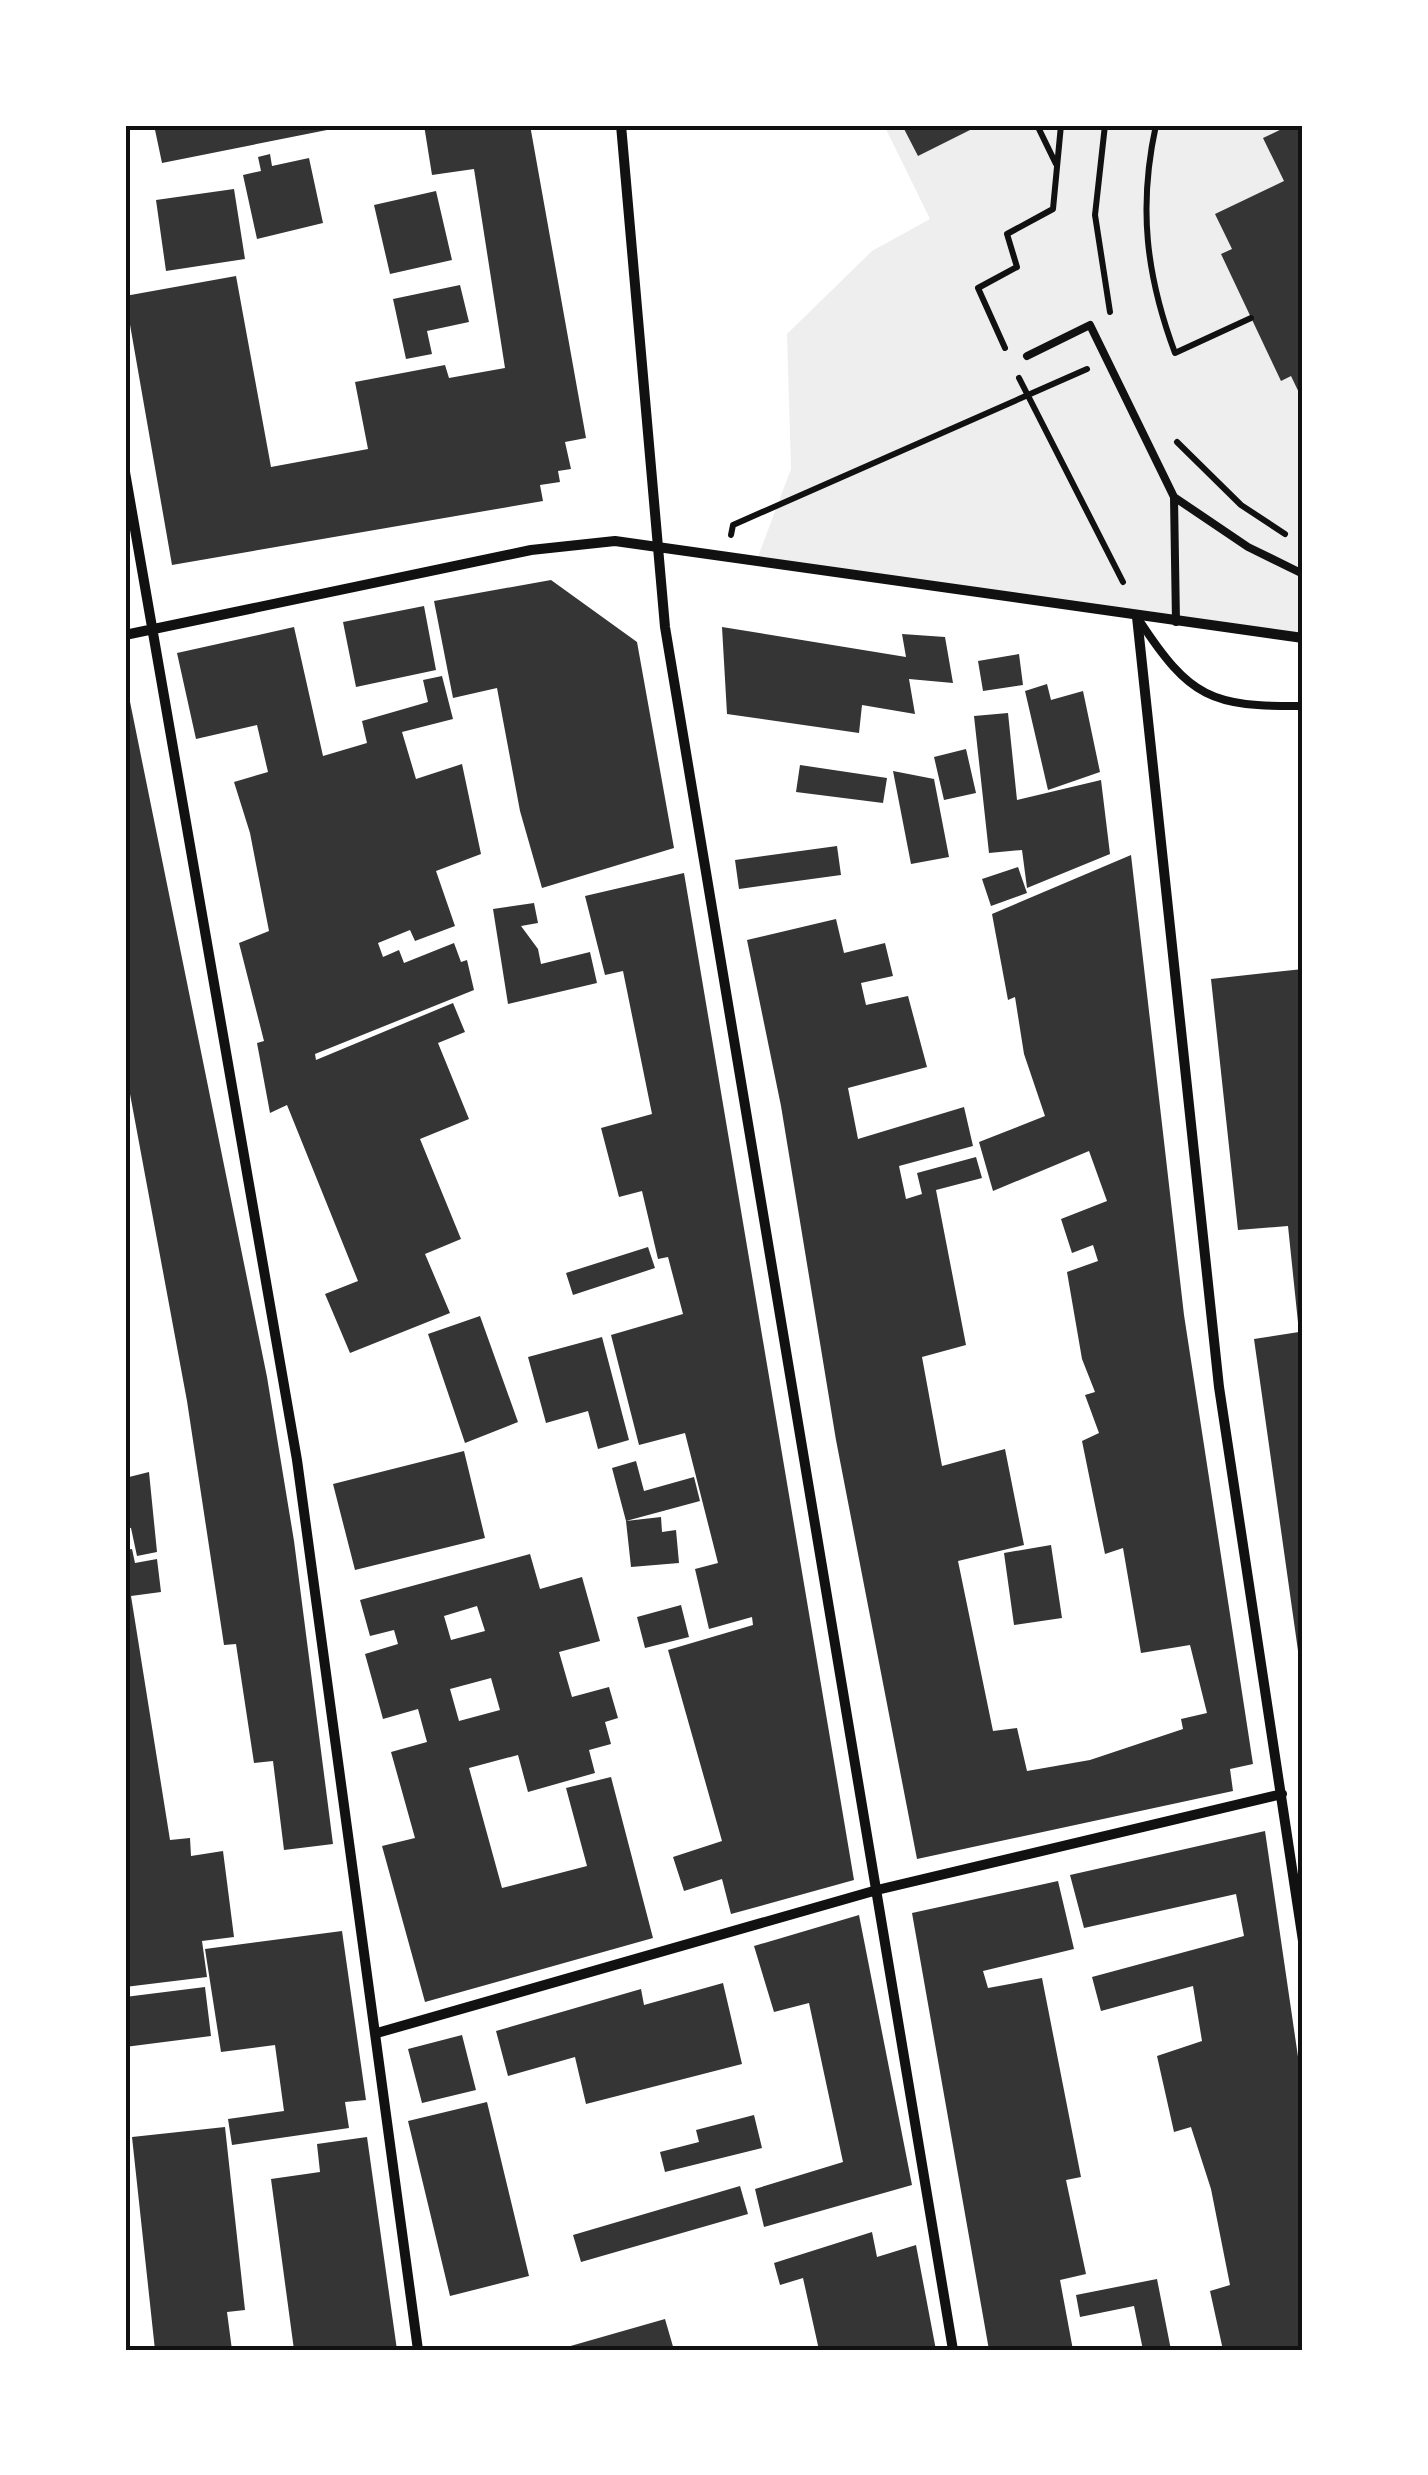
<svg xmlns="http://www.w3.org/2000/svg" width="1428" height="2475" viewBox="0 0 1428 2475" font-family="Ubuntu,sans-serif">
<rect width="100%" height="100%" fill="#fff"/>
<path fill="#eee" d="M884,125H1303V638L756,562L791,469L787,334L872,251L930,219Z"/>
<path fill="#353535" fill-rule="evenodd" d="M154,125H342V127L162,163Z
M424,125H530L586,438L565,442L571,469L558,471L560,482L540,485L543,501L172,565L125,296L236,276L271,467L368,449L355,382L445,365L449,378L505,368L474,169L432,175Z
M902,125H980L918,156Z
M1290,125H1303V401L1291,376L1281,381L1221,254L1232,249L1215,214L1284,181L1263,138Z
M270,154L272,166L309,158L323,223L257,239L243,175L261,171L258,157Z
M234,189L245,259L166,271L156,200Z
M436,191L452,260L390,274L374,205Z
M460,285L469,322L427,331L432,354L406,359L393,299Z
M551,580L637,642L674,848L542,888L520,811L497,688L453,698L434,601Z
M424,606L436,670L356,687L343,622Z
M294,627L323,756L367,743L362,721L428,702L423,680L442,676L453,719L402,732L416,779L462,764L481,854L436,871L455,926L415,941L410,930L378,943L383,957L399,950L404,963L454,943L461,962L467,960L474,990L315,1054L316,1060L453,1003L465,1032L438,1043L469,1119L420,1139L461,1239L425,1254L450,1313L350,1353L325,1294L358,1281L287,1105L270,1113L257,1043L264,1041L239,943L269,931L250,833L234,782L268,772L257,725L196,739L177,653Z
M722,627L906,657L902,634L945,637L953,683L909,679L915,714L862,705L859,733L727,714Z
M1019,654L1023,685L983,691L978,661Z
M1047,684L1051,700L1083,691L1100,772L1048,790L1025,691Z
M127,687L267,1377L294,1541L333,1844L284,1850L273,1761L254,1763L236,1644L224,1645L187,1401L125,1067Z
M1008,713L1017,800L1101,780L1110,854L1027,888L1022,850L989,853L974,716Z
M966,749L976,793L944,800L934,757Z
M800,765L887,778L883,803L796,792Z
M893,771L934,779L949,857L911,864Z
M837,846L841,875L739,889L735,860Z
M1131,855L1184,1315L1253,1764L1230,1769L1233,1791L917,1859L836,1440L781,1106L747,940L836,919L844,953L885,943L893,976L861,983L866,1005L908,996L927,1067L848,1088L858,1139L964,1107L973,1146L899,1166L906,1199L922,1194L917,1173L976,1157L982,1178L936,1190L966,1345L922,1357L942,1466L1005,1449L1024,1545L958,1561L993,1731L1017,1728L1027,1771L1090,1760L1183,1729L1181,1719L1207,1713L1190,1645L1141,1653L1123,1548L1105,1554L1082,1441L1099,1433L1085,1395L1095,1392L1082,1359L1067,1272L1098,1261L1093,1245L1072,1253L1061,1219L1107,1201L1089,1151L993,1191L979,1142L1045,1116L1024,1054L1015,997L1008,1000L992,914Z
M1018,867L1027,893L991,906L982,879Z
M684,873L854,1880L731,1914L722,1879L684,1891L673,1857L722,1841L668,1650L753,1625L752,1617L709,1629L695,1569L718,1563L685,1433L639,1445L611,1335L683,1314L668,1257L658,1259L642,1191L619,1197L601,1128L652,1114L623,971L605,975L585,896Z
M534,903L538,923L521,926L538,949L541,964L590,952L597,983L508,1004L493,909Z
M1303,969V1672H1301L1254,1339L1299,1332L1288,1226L1238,1230L1211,979Z
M648,1247L655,1268L573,1295L566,1273Z
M480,1316L518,1422L465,1443L428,1334Z
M602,1337L629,1440L598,1449L588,1411L546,1423L528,1357Z
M464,1451L485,1538L355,1570L333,1484Z
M636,1461L644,1491L694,1477L700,1501L626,1521L661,1517L662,1532L676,1530L679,1563L631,1567L626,1521L612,1468Z
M149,1472L157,1552L137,1556L131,1528L125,1527V1478Z
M1051,1545L1062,1618L1014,1625L1004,1553Z
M132,1549L135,1563L157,1559L161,1592L131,1596L170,1840L190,1838L191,1856L223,1851L234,1937L202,1941L207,1977L125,1987V1550Z
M530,1554L540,1589L582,1577L600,1641L559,1652L572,1697L609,1687L618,1718L605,1722L611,1744L589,1750L595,1773L528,1792L518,1755L469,1768L502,1888L587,1866L566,1788L611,1777L653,1938L425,2002L382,1846L415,1838L391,1752L427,1742L418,1709L383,1719L365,1654L398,1644L394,1630L370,1636L360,1600ZM477,1606L485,1631L451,1640L444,1616ZM491,1678L500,1710L459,1721L450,1689Z
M681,1605L689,1637L645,1648L637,1617Z
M1265,1831L1303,2091V2350H1223L1210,2291L1230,2285L1211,2189L1191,2127L1174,2132L1157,2056L1202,2041L1193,1986L1101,2011L1092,1977L1244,1936L1236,1894L1084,1928L1070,1875Z
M1058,1881L1074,1949L983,1971L988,1988L1042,1978L1081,2177L1066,2180L1086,2274L1060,2280L1073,2350H989L912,1913Z
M859,1915L912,2185L764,2227L755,2189L843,2162L809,2003L774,2012L754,1946Z
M342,1931L366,2100L345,2102L349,2128L232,2145L228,2119L284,2111L275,2045L221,2052L205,1949Z
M723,1983L742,2064L586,2104L575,2057L508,2076L496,2031L641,1989L644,2005Z
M205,1987L211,2036L125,2047V1997Z
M462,2035L476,2090L422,2103L408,2049Z
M487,2102L529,2276L450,2296L408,2121Z
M754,2115L762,2148L665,2172L660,2152L699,2142L696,2130Z
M225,2127L245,2310L227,2312L232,2350H155L132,2137Z
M367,2137L397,2350H294L271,2179L320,2172L317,2144Z
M740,2186L748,2214L581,2262L573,2235Z
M872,2232L877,2257L916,2245L936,2350H819L803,2278L780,2285L774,2263Z
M1157,2279L1171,2350H1143L1134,2306L1080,2317L1076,2295Z
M665,2319L674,2350H560V2349Z"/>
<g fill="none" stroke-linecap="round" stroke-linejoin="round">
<path stroke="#111" stroke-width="6" d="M1037,125L1056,164
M1105,125L1095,215L1110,312
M1156,125C1138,207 1146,275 1175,353L1251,318
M1005,348L978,288L1017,267L1007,234L1053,209L1061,125
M1019,378L1123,582
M1177,442L1241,505L1285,534
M731,535L733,525L1087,369"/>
<path stroke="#111" stroke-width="8" d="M1027,356L1090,325L1174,497L1176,622
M1174,497L1248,547L1303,574
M1139,620C1190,698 1211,707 1303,706"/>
<path stroke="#111" stroke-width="10" d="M621,125L665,627L953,2350
M125,472L297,1460L418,2350
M1137,617L1219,1387L1303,1941
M125,635L531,550L615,541L1303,638
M377,2033L877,1890L1282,1794"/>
</g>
<rect width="1428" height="2475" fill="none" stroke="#ffffff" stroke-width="255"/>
<rect x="128" y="128" width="1172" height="2220" fill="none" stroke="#111" stroke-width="4"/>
</svg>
